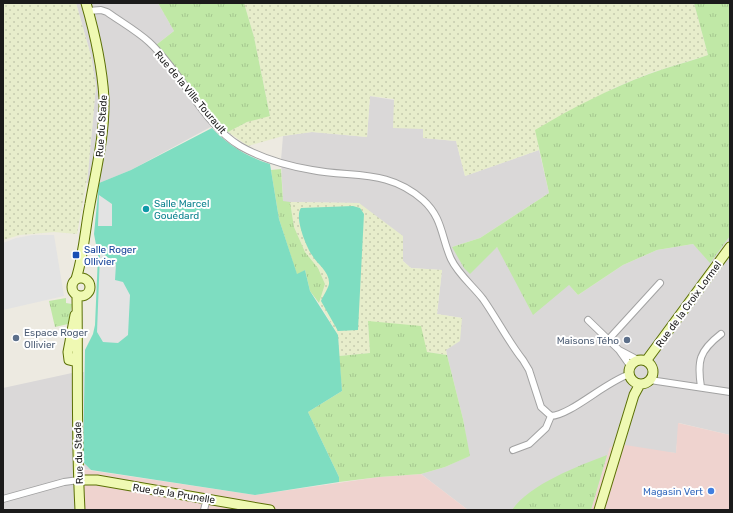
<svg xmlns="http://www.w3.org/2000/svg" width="733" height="513" viewBox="0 0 733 513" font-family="Rubik,sans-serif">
<defs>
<pattern id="farmland-dots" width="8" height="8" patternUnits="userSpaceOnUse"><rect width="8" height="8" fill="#e7edcb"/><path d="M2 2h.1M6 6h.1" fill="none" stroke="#c6cbae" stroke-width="1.8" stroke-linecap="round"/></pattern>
<pattern id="grass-tufts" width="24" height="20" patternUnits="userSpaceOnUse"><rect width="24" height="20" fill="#c0e8a6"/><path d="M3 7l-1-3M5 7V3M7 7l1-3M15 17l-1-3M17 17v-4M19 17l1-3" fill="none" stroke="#a4c68e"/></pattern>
</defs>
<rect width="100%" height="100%" fill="#edeae1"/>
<path fill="#dad8d8" d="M76,3H158L174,31L156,45L218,123L131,170L99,183H87L96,86L91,56Z
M370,96L394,100L423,129V138L456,141L465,176L539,150L549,193L480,238L452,247H496L569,285L578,295L623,265L657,250L693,244L710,262L730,236V435L679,423L676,453L610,448L591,510H468L421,474L445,467L469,456L463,419L447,355L446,350L462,318L437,314L442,270L411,268L403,261L359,203L283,202L281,160L283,136L312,132L367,137Z
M84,372L83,462L91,470L75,468L76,510H3V388L72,373Z"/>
<path fill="#efd3cf" d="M678,423L730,435V510H591L610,447L619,444L676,453Z
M74,468L255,495L379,477L421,474L468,510H76Z"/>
<path fill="url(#farmland-dots)" d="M3,3H76L91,56L96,86L88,173L77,234L54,232L20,235L3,240Z
M244,3H694L708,55L650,73L614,88L536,130L539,150L465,176L456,141L423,138V129L393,128L394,99L370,96L367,137L312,132L283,136L248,146L228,132L247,122L270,115L254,37Z
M290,202L359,203L403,236V261L411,268L442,270L437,314L462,318L460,341L446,350L447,355L427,352L368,321L370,353L339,356L338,335L319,303L325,284L318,268L305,252L294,227Z"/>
<path fill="url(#grass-tufts)" d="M158,3H244L254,37L270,116L247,122L228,132L218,123L156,45L174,31Z
M694,3H730V236L710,263L693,244L657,250L623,265L578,295L569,285L533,315L497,247L470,274L464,268L452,247L480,238L549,193L535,130C572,108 609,89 649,74C668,67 688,62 708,55Z
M281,169L283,201L290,202L294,227L305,252L318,268L325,284L319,303L310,291L305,270L297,275L279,219L271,170Z
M66,298V303L72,304L68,324L55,327L49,301Z
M368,321L421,326L427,352L447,355L463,419L470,456L445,467L421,474L379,477L339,482V477L308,412L342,391L339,356L370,353Z
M607,455L591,510H512C530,484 578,466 607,455Z"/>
<path fill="#7eddc1" d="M212,128C229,146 246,156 270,164L279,219L297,274L305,270L310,291L338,335L342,391L308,412L339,477V482L255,495L91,470L83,462L85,350L93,334L95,325L98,255L94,234L99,183L131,170Z
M353,206L360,208L364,214L358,330L338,331L321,301C323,296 328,289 329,284C330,272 317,264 312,255C306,246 294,217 301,208Z"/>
<path fill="#e3e3e3" d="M99,195L112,204V226H98Z
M33,235H54L64,296L3,310V243L16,238Z
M100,254L105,255L116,264L115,280L123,282L130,295L128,335L118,343L103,342L97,332Z"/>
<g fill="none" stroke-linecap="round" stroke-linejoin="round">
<defs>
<path id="street" d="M88,11L101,10L107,12C121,22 137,31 149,42C181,71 203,124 240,146C261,158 288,166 312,170C354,178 388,169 423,200C443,218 441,237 451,259C458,274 473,286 483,299C497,319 508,341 523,360L529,370L541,407L551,416C571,415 605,382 630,374
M588,320L619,350
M608,340L660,283
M631,367L619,350L638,360
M650,380L730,392
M701,387C697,361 699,351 721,334
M513,450L529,444L546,428L551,416
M3,499L64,482L79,480
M204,510L207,498"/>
<path id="secondary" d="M72 287a9 9 0 1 1 18 0a9 9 0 1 1-18 0Z
M76,279C84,254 85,229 90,204C96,170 105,134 104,98C102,66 95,34 86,3
M77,296C78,367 76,439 80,510
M75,315L68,352L69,360L77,362
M629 372a12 12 0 1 1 24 0a12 12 0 1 1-24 0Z
M646,361L730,247
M79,480H97L270,510
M599,510L634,395L640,384"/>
</defs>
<use href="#street" stroke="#a2a2a2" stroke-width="8"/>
<use href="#secondary" stroke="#5b7005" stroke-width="11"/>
<use href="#street" stroke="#fff" stroke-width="6"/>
<use href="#secondary" stroke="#eff9b3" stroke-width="9"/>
</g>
<circle fill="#0f9aa8" stroke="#fff" stroke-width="1.5" cx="146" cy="209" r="4"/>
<rect fill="#1a4fb4" stroke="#fff" stroke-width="1.5" x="72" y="251" width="8" height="8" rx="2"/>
<g fill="#5c6f8a" stroke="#fff" stroke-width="1.5">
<circle cx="16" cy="338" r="4"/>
<circle cx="627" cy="340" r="4"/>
</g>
<circle fill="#3f7fe0" stroke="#fff" stroke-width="1.5" cx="711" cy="491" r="4"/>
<g text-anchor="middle" stroke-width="4" stroke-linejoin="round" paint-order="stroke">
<g font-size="10" fill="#1b1b1b" stroke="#fff">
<text transform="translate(191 92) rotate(50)" y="4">Rue de la Ville Tourault</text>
<text transform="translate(101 126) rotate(-86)" y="4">Rue du Stade</text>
<text transform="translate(688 304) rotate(-54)" y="4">Rue de la Croix Lormel</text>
<text transform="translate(78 453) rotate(-92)" y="4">Rue du Stade</text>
<text transform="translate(174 493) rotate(9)" y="4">Rue de la Prunelle</text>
</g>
<g font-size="10" fill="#0d838f" stroke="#fff" text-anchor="start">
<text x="154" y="207">Salle Marcel<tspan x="154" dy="12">Gouédard</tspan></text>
</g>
<g font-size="10" fill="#164399" stroke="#fff" text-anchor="start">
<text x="84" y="253">Salle Roger<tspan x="84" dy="12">Ollivier</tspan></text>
</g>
<g font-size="10" fill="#4e5e75" stroke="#fff" text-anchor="start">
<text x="24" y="336">Espace Roger<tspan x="24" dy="12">Ollivier</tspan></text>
<text x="619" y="344" text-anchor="end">Maisons Tého</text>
</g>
<g font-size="10" fill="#366cbe" stroke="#fff" text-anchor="end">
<text x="703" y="495">Magasin Vert</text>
</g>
</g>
<rect width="733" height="513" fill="none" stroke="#1b1b1b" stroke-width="8"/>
</svg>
